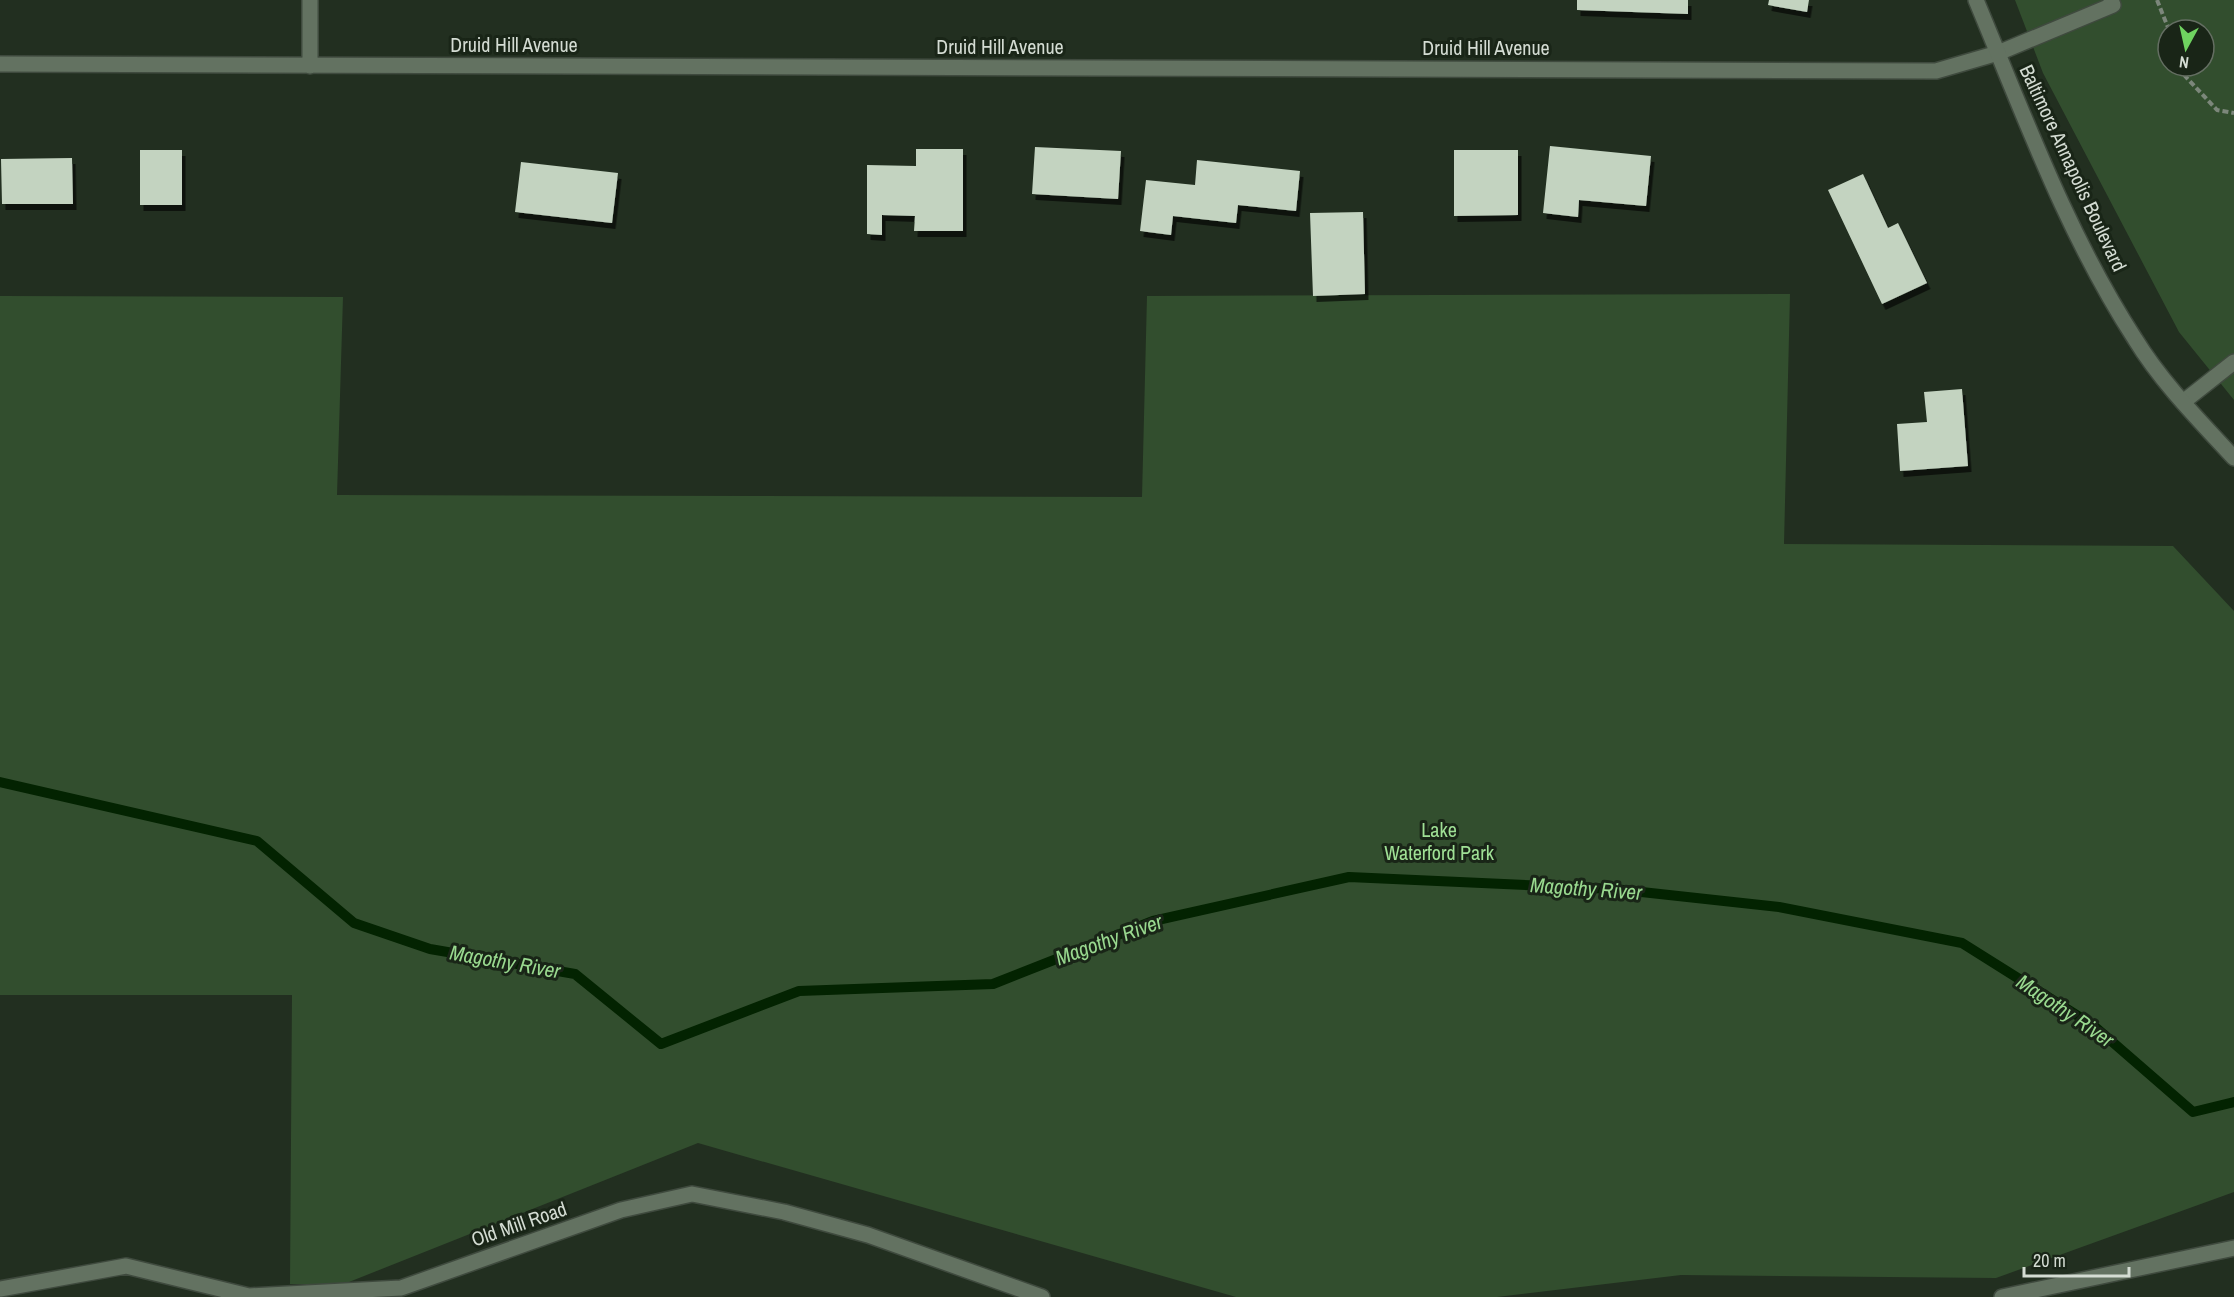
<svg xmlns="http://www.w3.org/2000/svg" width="2234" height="1297" viewBox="0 0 2234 1297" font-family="'Archivo Narrow',sans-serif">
<defs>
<filter id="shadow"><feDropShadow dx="3.5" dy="6" stdDeviation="0" flood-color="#0009"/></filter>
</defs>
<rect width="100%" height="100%" fill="#222f20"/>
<path fill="#324e2e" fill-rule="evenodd" d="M2015,0H2234V400L2179,332L2043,73ZM2168,30H2204V66H2168Z
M1790,294L1784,544L2173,546L2234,611V1192L1996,1278L1681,1275L1497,1297H1236L698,1143L344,1284H290L292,995H0V296L343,297L337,495L1142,497L1147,296Z"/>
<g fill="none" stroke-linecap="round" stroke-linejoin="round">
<path stroke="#032301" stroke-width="10" d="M0,782L257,841L354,923L430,949L575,974L661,1044L799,991L993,984L1153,921L1349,877L1614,889L1779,907L1962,943L2094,1026L2193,1112L2234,1102"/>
</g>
<path fill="#c3d3c0" filter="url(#shadow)" d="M1577,0H1688V14L1577,10Z
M1769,0H1809L1807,12L1768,5Z
M1550,146L1651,156L1646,206L1579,200L1578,217L1543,213Z
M1035,147L1121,151L1118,199L1032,194Z
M916,149H963V231H914L915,216L882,215V235L867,234V165L916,166Z
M140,150H182V205H140Z
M1454,150H1518V215L1454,216Z
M72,158L73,204H2L1,159Z
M1197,160L1300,171L1296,211L1238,205L1236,223L1173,216L1171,235L1140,231L1146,180L1195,185Z
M521,162L618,173L612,223L515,212Z
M1863,174L1888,228L1898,223L1927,283L1882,304L1828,190Z
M1363,212L1365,294L1313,296L1310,213Z
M1962,389L1968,466L1900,471L1897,424L1927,422L1924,392Z"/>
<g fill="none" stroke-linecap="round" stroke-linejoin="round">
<defs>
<path id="service" d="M1998,53L2113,5L2111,0
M2183,402L2234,362"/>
<path id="minor" d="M0,64L1936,71L1998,53
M310,66V0
M0,1289L126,1266L249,1296L401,1288L621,1210L692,1194L784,1212L868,1235L1042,1297
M2002,1297L2234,1248"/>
<path id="secondary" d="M1976,0C2024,115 2067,234 2135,339C2162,383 2199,420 2234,458"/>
</defs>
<use href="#service" stroke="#3f4a3e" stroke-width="18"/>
<use href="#minor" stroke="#3f4a3e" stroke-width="18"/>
<use href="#secondary" stroke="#3f4a3e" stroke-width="18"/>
<path stroke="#7c877b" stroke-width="4" stroke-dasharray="6 3" stroke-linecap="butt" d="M2157,0L2169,30
M2181,66L2185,76L2217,110L2234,113"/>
<use href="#service" stroke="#637261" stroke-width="15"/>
<use href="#minor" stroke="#637261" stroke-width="15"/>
<use href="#secondary" stroke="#637261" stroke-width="15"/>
</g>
<g text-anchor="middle" stroke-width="6" stroke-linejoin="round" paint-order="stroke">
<g font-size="20" fill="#d4dcd3" stroke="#192517">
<text x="514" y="52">Druid Hill Avenue</text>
<text x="1000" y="54">Druid Hill Avenue</text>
<text x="1486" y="55">Druid Hill Avenue</text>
<text transform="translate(2073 168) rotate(65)" y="7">Baltimore Annapolis Boulevard</text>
<text transform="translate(519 1224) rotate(-19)" y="7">Old Mill Road</text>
</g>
<g font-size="20" fill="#9fe095" stroke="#192517">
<text x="1439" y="837">Lake<tspan x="1439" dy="23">Waterford Park</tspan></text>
</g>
<g font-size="21" font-style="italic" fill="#99d98f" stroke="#192517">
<text transform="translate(1586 889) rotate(4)" y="7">Magothy River</text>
<text transform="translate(1109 940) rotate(-20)" y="7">Magothy River</text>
<text transform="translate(505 962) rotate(10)" y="7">Magothy River</text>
<text transform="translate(2065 1011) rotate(34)" y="7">Magothy River</text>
</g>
</g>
<g transform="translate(2186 48) rotate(188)"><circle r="28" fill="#192517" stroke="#646e62" stroke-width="1.5"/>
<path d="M0-4.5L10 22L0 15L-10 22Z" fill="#6fd360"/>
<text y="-9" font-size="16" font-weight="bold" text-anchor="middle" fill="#d4dcd3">N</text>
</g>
<path d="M2024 1267v9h105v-9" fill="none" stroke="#d4dcd3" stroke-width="3"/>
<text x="2033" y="1267" font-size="18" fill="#d4dcd3" stroke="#192517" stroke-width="4.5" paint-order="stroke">20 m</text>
</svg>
